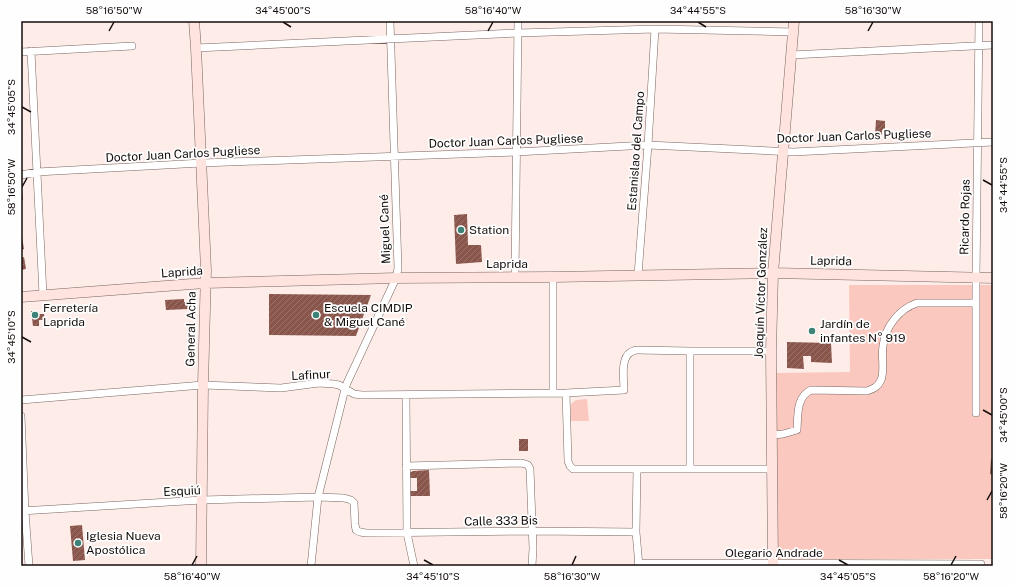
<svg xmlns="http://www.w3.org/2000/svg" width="1014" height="587" viewBox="0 0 1014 587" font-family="'Public Sans',sans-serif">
<defs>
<pattern id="building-hatch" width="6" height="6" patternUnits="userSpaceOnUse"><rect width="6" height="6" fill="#8a564c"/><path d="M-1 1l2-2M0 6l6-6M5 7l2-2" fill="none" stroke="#98736c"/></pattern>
</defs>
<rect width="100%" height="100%" fill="#feece9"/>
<path fill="#fac8be" d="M849,285H993V559H776L775,373L850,372Z
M587,399L589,421H571V404L576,400Z"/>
<path fill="url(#building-hatch)" d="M876,120L885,121V130H882V135H875Z
M21,191H22L23,200H21Z
M467,214L468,245H481L482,262L456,264L454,215Z
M21,237H22L24,249L21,250Z
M24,257L26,269L21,270V258Z
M269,294L371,295L356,336L269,335Z
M184,299V302H188V309L166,310L165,300Z
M31,311H38V314H44L45,320H39V326H33Z
M787,342L831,343L832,363L811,362V356H803L804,369L787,368Z
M519,439H528V451H519Z
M991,459L993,460V475L990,474Z
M429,470L430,496H410V491H417V478H409V473L413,471Z
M82,525L85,560L73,561L70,526Z"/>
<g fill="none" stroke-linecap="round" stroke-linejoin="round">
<defs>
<path id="street" d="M196,48L518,33L655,29L793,32
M31,51L43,295
M21,52L132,46
M791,55L993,45
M21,175L37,172L202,163L516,152L648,145L793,152L993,142
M638,275L648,145L655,29
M515,277L518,21
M553,277V393
M690,351V469
M566,393L568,461L570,466L573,469H772
M406,395L407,533L414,566
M21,400L203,385L281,388L319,383L334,384L339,385L354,394L362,395L566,393L624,390C624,380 620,358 631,352C633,351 635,350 637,350L690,351H771
M976,413V278L979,21
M21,416L25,511L29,566
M772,435L783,434L797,430C798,416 796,397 811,390L867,391C873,389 878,387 881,380C885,371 881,356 883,346C885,327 899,309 917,303H976
M406,466L522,463L528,465L530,469L533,548L532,566
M637,469L636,532L639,566
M21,511L202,500L318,497L344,498L351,500L354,503L355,524L356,530L360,532L366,533L532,531L636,532
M638,563L981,564V566
M311,566L318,497L345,389L347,383L396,278L398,268L390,21"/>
<path id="secondary" d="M194,21L196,48L206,270L203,385L201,566
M21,297L205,283L396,278L553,277L773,273L993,278
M773,566L771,351L773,273L794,21"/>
</defs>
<use href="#street" stroke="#786561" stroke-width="8"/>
<use href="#secondary" stroke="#786561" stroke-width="11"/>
<use href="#street" stroke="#fff" stroke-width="7"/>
<use href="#secondary" stroke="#fee3de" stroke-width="10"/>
</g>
<path fill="none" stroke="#140d0b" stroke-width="1.5" d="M283,22L291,27M698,22L706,27M109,31L114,22M488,31L493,22M868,31L873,22M22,107L31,112M983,180L992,185M22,187L27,178M22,337L31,342M983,410L992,415M987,500L992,491M424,560L433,565M839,560L848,565M192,565L197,556M572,565L576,556M951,565L956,556"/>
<g fill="#3d8276" stroke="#fefefe" stroke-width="1.5">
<circle cx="461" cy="230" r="4"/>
<circle cx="35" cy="315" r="4"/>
<circle cx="316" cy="315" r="4"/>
<circle cx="812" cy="331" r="4"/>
<circle cx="78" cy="543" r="4"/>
</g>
<g text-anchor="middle" stroke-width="3.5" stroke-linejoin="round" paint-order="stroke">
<g font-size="12" fill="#140d0b" stroke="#fefefe">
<text transform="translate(854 136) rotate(-2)" y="4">Doctor Juan Carlos Pugliese</text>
<text transform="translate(506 141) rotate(-2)" y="4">Doctor Juan Carlos Pugliese</text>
<text transform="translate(636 151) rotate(-86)" y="4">Estanislao del Campo</text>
<text transform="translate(183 154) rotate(-3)" y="4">Doctor Juan Carlos Pugliese</text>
<text transform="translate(965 217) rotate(-89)" y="4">Ricardo Rojas</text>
<text transform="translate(385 229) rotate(-92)" y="4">Miguel Cané</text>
<text transform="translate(831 261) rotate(1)" y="4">Laprida</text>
<text x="507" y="268">Laprida</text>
<text transform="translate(182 272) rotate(-4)" y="4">Laprida</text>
<text transform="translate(761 293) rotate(-88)" y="4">Joaquín Víctor González</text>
<text transform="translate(191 329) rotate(-89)" y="4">General Acha</text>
<text transform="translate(311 375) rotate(-3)" y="4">Lafinur</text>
<text transform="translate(182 491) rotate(-3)" y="4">Esquiú</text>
<text transform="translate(501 521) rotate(-1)" y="4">Calle 333 Bis</text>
<text x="774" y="557">Olegario Andrade</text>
</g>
<g font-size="12" fill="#140d0b" stroke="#fefefe" text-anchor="start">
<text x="469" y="234">Station</text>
<text x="43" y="312">Ferretería<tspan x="43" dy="14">Laprida</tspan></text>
<text x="324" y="312">Escuela CIMDIP<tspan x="324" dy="14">&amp; Miguel Cané</tspan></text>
<text x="820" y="328">Jardín de<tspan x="820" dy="14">infantes N° 919</tspan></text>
<text x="86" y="540">Iglesia Nueva<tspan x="86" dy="14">Apostólica</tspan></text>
</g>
</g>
<rect width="1014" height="587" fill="none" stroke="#fefefe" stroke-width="44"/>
<rect x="22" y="22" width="970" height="543" fill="none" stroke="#140d0b" stroke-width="1.5"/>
<g font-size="10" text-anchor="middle" fill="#140d0b">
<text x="114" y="14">58°16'50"W</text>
<text x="283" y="14">34°45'00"S</text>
<text x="493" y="14">58°16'40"W</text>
<text x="698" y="14">34°44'55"S</text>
<text x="873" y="14">58°16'30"W</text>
<text transform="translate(11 107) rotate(-90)" y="4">34°45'05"S</text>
<text transform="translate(1003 185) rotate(-90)" y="4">34°44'55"S</text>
<text transform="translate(11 187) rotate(-90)" y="4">58°16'50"W</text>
<text transform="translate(11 337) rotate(-90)" y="4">34°45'10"S</text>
<text transform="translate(1003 415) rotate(-90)" y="4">34°45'00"S</text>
<text transform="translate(1003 491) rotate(-90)" y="4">58°16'20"W</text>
<text x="192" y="580">58°16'40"W</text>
<text x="433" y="580">34°45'10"S</text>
<text x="572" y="580">58°16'30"W</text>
<text x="848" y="580">34°45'05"S</text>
<text x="951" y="580">58°16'20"W</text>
</g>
</svg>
